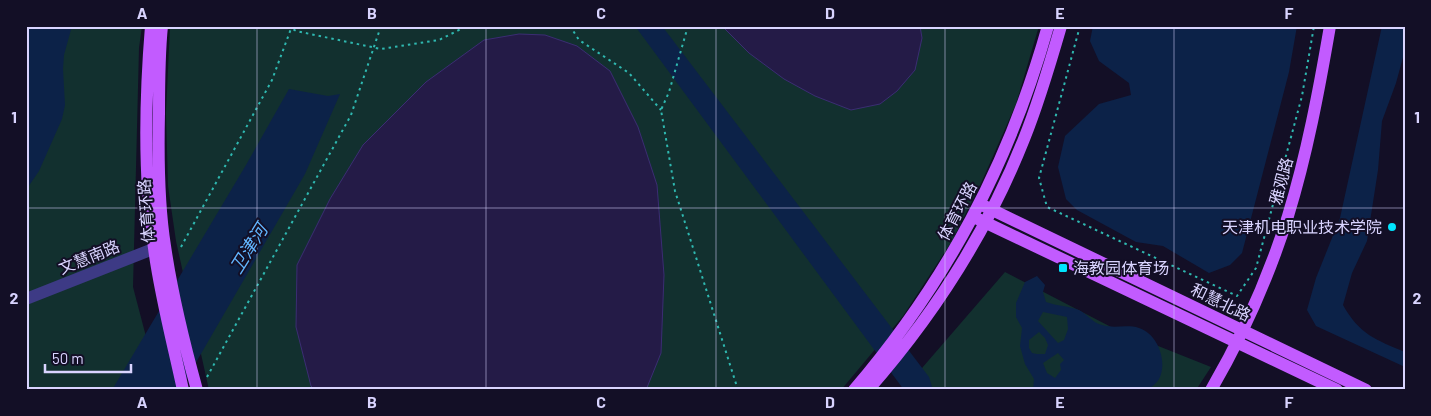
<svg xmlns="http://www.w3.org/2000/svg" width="1431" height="416" viewBox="0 0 1431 416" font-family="Barlow,'Noto Sans SC',sans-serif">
<rect width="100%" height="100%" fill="#130f26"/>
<path fill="#12302f" d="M26,26H142L139,48L133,287L160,390H26Z
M170,26H1039L1016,104L982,181L952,241L903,316L841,390H209L176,241L168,186L166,113Z
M1005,272L1113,328L1211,367L1196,390H903Z"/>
<path fill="#0c2248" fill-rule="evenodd" d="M26,26H72L64,55L63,69L65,105L62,119L39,171L26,190Z
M635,26H662L929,377L933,390H904Z
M1093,26H1297L1289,72L1242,253L1230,265L1209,273L1163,246L1136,242L1077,210L1066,199L1058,167L1065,136L1099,104L1131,95L1129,83L1099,61L1090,41Z
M1382,26H1405V50L1396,83L1382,121L1378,170L1367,241L1352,273L1343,305C1359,334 1376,340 1405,352V367L1316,326L1307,310L1316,278L1340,218Z
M289,89L328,96L340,94L305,174L180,390H112L246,165Z
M1037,276L1045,285L1043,292L1046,302C1057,306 1069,306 1079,310C1087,314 1093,323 1102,325C1114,329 1127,324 1139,328C1158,334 1168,362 1159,379C1157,383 1151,387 1148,390H1033L1034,379L1025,364L1020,346L1022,328L1016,317V303L1025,282ZM1043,312L1067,317L1068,329L1064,340L1058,343L1038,321ZM1039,332L1045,338L1048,345L1045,354H1037L1032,353L1029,348V340ZM1058,353L1064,360L1060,364L1061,370L1055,378L1047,373L1043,363Z"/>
<path fill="#241b47" stroke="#3b2d73" d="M722,26H920L922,38L915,70L897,91L880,104L851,110L815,96L784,79L749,53Z
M519,34L545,35L577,46L610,71L638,127L657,185L664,275L661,353L646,390H315L311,386L296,327L297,265L330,199L363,145L426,82L484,40Z"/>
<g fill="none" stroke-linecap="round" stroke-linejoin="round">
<path stroke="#2fb8b0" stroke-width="2" stroke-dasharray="2.5 4" stroke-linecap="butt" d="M288,26L296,31L381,49L439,40L467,26
M570,26L579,40L629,73L661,110
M688,26L669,92L661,110L675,191L738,390
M1080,26L1039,178L1047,207L1237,296L1256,268L1302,96L1314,26
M181,247L272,80L292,26
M207,377L351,115L381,26"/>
<path stroke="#3d3a85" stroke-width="12" d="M26,299L163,245"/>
<path stroke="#c25bff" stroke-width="12" d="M151,26C145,99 143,175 154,248C160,295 173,343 183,390
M162,26C159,55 159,84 159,113C158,157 158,202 165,246C172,294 184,343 197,390
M980,204L1366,390
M978,219L1337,390
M854,390C947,281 1009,164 1048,26
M868,390C933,316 988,230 1024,139C1039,102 1050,64 1061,26
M1211,390C1243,335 1269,276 1288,216C1307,154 1319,90 1330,26"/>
</g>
<path fill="none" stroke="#d9d4ff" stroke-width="1" stroke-opacity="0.55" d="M257,26V390M486,26V390M716,26V390M945,26V390M1174,26V390M26,208H1405"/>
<g fill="#00e5ff" stroke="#130f26" stroke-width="2">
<circle cx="1392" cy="227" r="5"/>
<rect x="1058" y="263" width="10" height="10" rx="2.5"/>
</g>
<g text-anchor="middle" stroke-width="4" stroke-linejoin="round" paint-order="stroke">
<g font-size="16" fill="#d9d4ff" stroke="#130f26">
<text transform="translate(1281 181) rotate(-75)" y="6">雅观路</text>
<text transform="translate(146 211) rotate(-94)" y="6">体育环路</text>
<text transform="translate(957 211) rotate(-62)" y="6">体育环路</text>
<text transform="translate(89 257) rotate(-22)" y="6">文慧南路</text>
<text transform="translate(1221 302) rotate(26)" y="6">和慧北路</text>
</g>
<g font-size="16" fill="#d9d4ff" stroke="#130f26" text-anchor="end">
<text x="1382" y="233">天津机电职业技术学院</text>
<text x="1073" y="274" text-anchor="start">海教园体育场</text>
</g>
<g font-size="18" font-style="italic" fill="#62b6ff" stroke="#130f26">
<text transform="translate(249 249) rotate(-58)" y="6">卫津河</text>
</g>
</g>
<rect width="1431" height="416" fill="none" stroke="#130f26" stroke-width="55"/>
<path d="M45 364v8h86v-8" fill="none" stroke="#d9d4ff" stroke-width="2.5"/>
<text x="52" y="364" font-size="15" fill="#d9d4ff" stroke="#130f26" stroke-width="4" paint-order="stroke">50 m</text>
<rect x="28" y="28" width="1376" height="360" fill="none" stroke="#d9d4ff" stroke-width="2"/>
<g font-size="16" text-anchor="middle" font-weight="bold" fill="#d9d4ff">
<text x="142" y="19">A</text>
<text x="372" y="19">B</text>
<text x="601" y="19">C</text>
<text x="830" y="19">D</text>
<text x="1060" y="19">E</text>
<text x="1289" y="19">F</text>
<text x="14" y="123">1</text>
<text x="1417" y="123">1</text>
<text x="14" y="304">2</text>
<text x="1417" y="304">2</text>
<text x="142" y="408">A</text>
<text x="372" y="408">B</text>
<text x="601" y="408">C</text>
<text x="830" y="408">D</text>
<text x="1060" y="408">E</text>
<text x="1289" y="408">F</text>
</g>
</svg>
